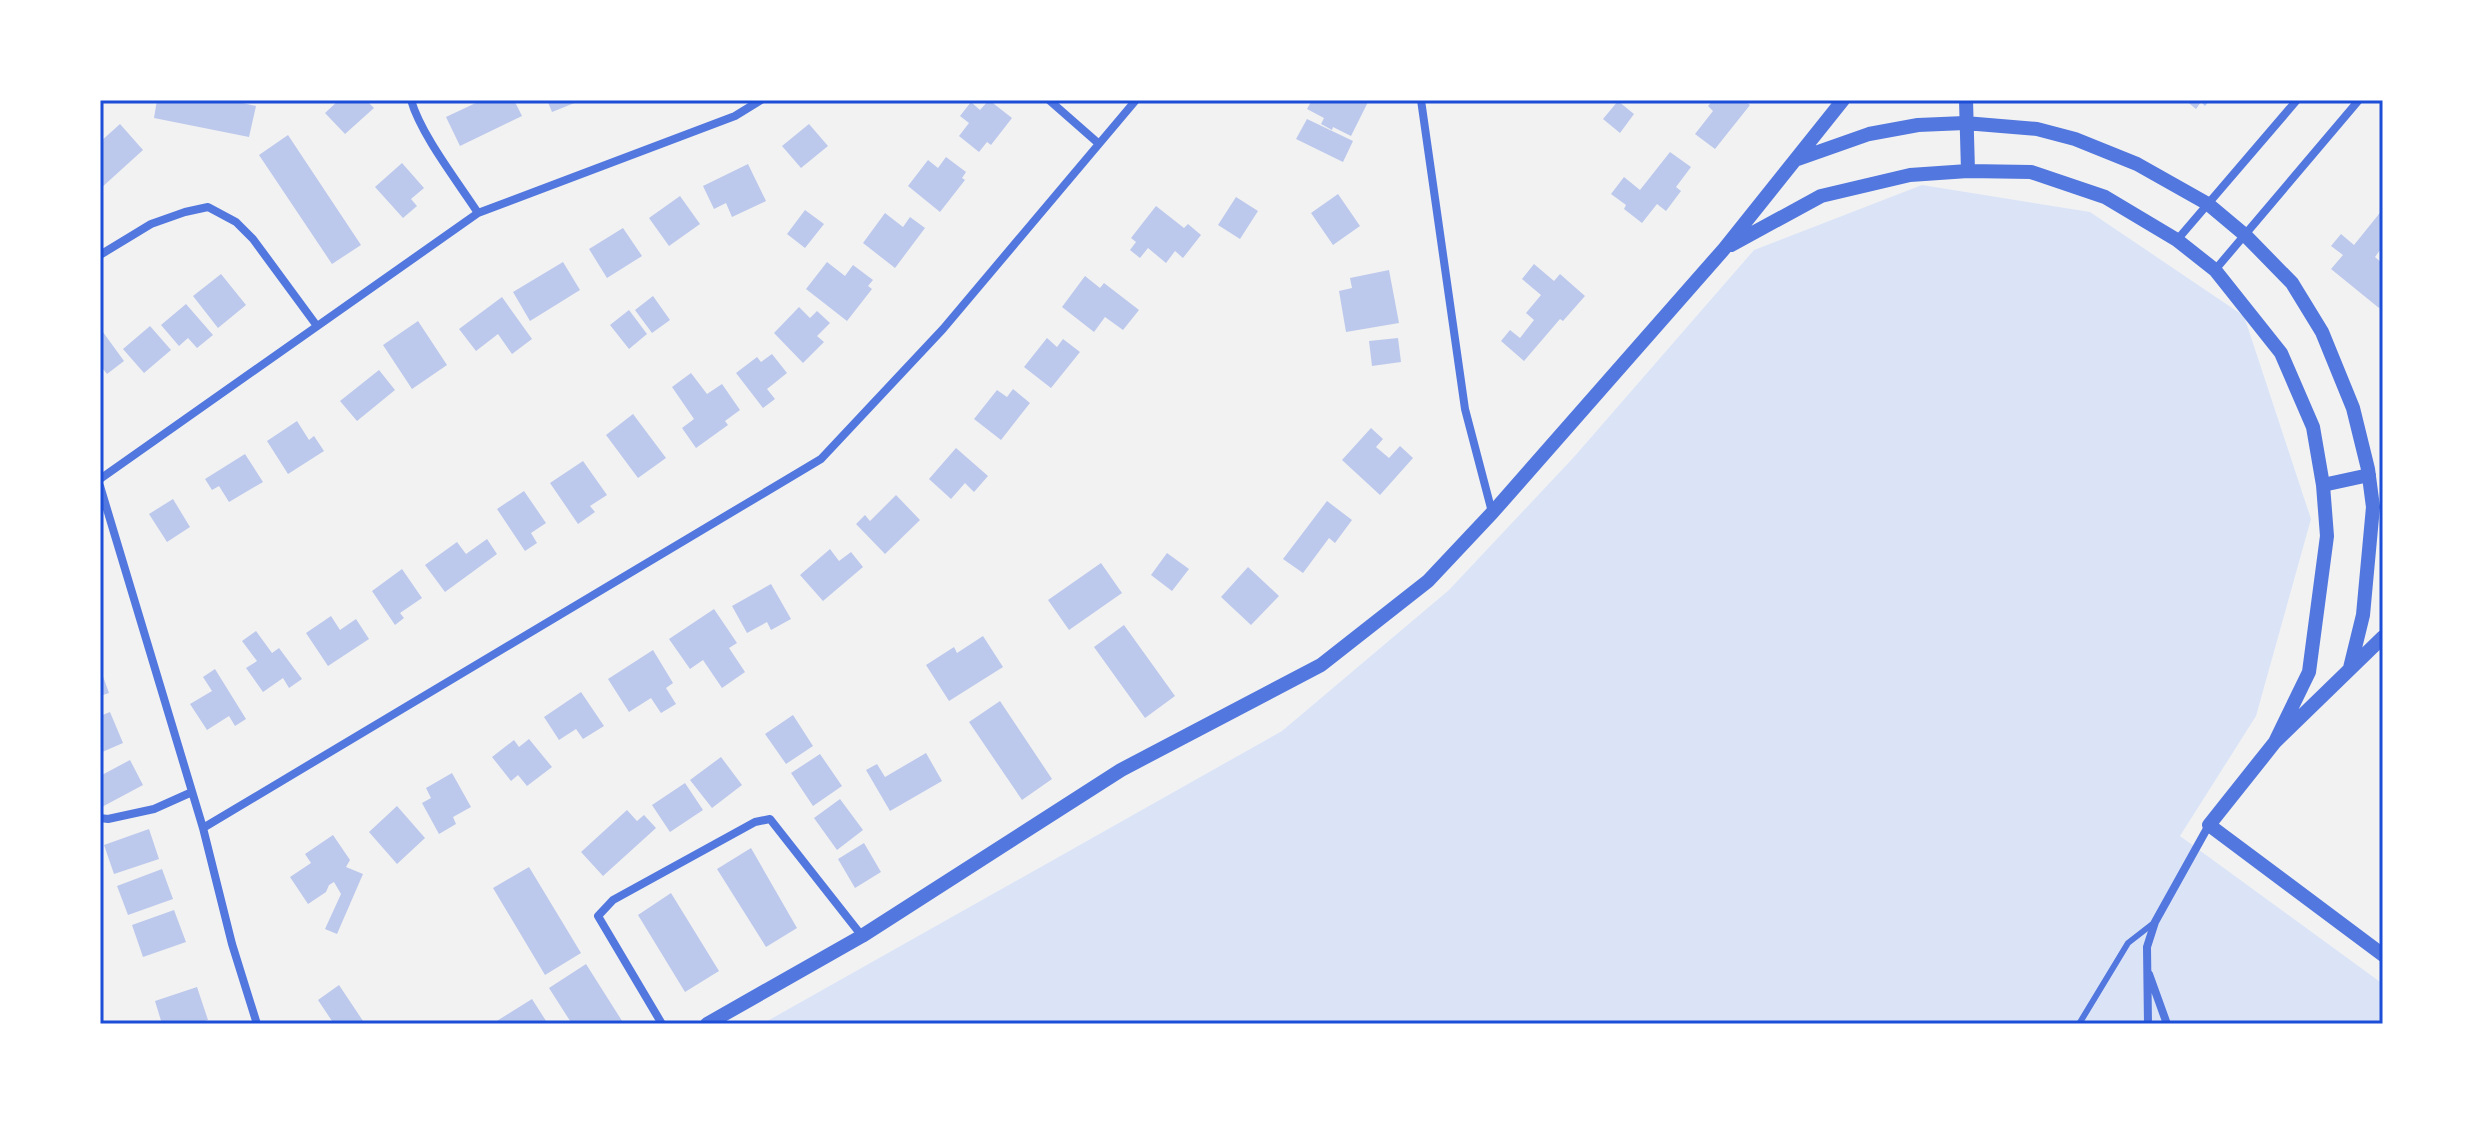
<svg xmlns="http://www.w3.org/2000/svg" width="2483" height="1124" viewBox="0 0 2483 1124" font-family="'Noto Sans',sans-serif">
<rect width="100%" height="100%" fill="#f2f2f2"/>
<path fill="#dbe4f7" d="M1922,185L2090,212L2244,316L2311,519L2256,716L2180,836L2383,984V1024H762L1282,731L1449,590L1574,457L1754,250Z"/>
<path fill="#bdc9ec" d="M157,100H229L256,106L249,137L154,118Z
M339,100H366L374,108L345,134L325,113Z
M482,100H514L522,116L460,146L446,117Z
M547,100H582L552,112Z
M989,100L1012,118L991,145L987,142L979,152L959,136L969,123L960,116L971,102L980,110Z
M1312,100H1369L1351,136L1333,127L1332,130L1321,124L1324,118L1307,109Z
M1713,100H1744L1750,105L1715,149L1695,134L1713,111L1708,106Z
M2185,100H2210L2205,106L2201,102L2196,109Z
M1618,101L1634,114L1620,133L1603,119Z
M1307,119L1353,141L1343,162L1296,139Z
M120,124L143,150L100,189V142Z
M809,124L828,146L801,168L782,146Z
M288,135L361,245L332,264L259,155Z
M1670,152L1691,167L1676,187L1681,191L1666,211L1657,204L1642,223L1624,209L1626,205L1611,194L1624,177L1640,190Z
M946,157L966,172L962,178L965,180L940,212L908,186L928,160L938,168Z
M402,163L424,188L411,199L417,206L403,218L375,187Z
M748,164L766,201L732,217L726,203L714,209L703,186Z
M1338,194L1360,226L1333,245L1311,213Z
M680,196L700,224L669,246L649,218Z
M1236,197L1258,211L1240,239L1218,225Z
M1156,206L1184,228L1188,224L1201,235L1183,258L1175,251L1166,263L1148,248L1140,258L1130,250L1136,242L1131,238Z
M2383,209V246L2375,257L2383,264V303L2379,308L2331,269L2343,255L2331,246L2341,234L2354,245Z
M805,210L824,224L805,248L787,234Z
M885,213L903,227L910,217L925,228L895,268L863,243Z
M623,228L642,256L607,278L589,249Z
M563,262L580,290L530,321L513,292Z
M827,262L845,276L853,265L873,280L868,286L872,289L847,321L806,289Z
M1534,264L1554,281L1560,274L1585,296L1563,321L1560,319L1524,361L1501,341L1510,330L1520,338L1534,320L1526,313L1541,295L1522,279Z
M1389,270L1399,323L1346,332L1339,291L1352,288L1350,278Z
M221,274L246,305L218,328L193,296Z
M1085,276L1100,288L1104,283L1139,310L1123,330L1105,317L1094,332L1062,307Z
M653,296L670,320L652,333L635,310Z
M502,297L532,339L512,354L498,334L476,351L459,329Z
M186,304L213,335L197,348L188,338L179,346L161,325Z
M799,307L810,318L817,311L830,323L817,336L824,342L803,363L774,333Z
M629,310L647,334L629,349L610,325Z
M418,321L447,365L412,389L383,345Z
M150,326L171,350L144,373L123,349Z
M100,328L124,361L107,374L100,365Z
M1047,338L1057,347L1063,339L1080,352L1051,388L1024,367Z
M1398,338L1401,362L1372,366L1369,341Z
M772,354L787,373L767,389L775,399L763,408L736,373L757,357L761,362Z
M379,370L395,390L357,421L340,401Z
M691,373L707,394L722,384L740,410L725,421L728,425L696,448L682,428L694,419L672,387Z
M1013,389L1030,403L1001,440L974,419L997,390L1007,397Z
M633,414L666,458L638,478L606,435Z
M297,421L309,440L314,436L324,451L288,474L267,441Z
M1371,428L1383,439L1376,447L1389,458L1400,446L1413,458L1380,495L1342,460Z
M956,448L988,476L974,492L965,483L951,499L929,479Z
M245,454L263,482L229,502L219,486L212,490L205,479Z
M583,461L607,495L590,506L595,512L578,524L550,483Z
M524,491L546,523L531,533L537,543L525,551L497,509Z
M896,495L920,520L885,554L856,524L865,515L870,521Z
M173,499L190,527L167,542L149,514Z
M1327,501L1352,520L1335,543L1329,538L1303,573L1283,559Z
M487,539L497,554L445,592L425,565L457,542L466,554Z
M830,549L839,561L851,552L863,567L823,601L800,575Z
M1167,553L1189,569L1172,591L1151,575Z
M1101,563L1122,593L1069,630L1048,600Z
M1248,567L1279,596L1251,625L1221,597Z
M402,569L422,598L400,613L404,618L395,625L372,591Z
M771,584L791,619L771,630L767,622L747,633L732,606Z
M714,609L737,643L729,648L745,672L722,688L703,660L690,669L669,639Z
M331,616L340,630L356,619L369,639L328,666L306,633Z
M1124,625L1175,696L1145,718L1094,647Z
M256,631L272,653L279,648L302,679L289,688L283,678L263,692L246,668L257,661L242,641Z
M983,636L1003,667L949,701L926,665L954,647L957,653Z
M653,650L673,683L666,688L676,704L661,713L651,698L629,712L608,679Z
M100,668L109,693L100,696Z
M215,669L246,719L235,726L229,716L207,730L190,704L212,691L203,677Z
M581,692L604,726L583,739L576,729L559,740L544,717Z
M1000,701L1052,779L1022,800L969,722Z
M110,712L123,743L100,753V716Z
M793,715L813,746L786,764L765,734Z
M529,739L552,767L527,786L518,775L511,781L492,757L514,740L519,747Z
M926,753L942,781L890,811L866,770L877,764L885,777Z
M820,754L842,786L813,806L791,773Z
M721,757L742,785L712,808L690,780Z
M130,760L143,785L100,808V776Z
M452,773L471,807L453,817L456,824L439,834L422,803L431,798L426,788Z
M685,783L703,810L670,832L652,805Z
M840,799L863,830L837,850L814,818Z
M397,806L425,838L397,864L369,832Z
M627,810L637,821L644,815L656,828L603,876L581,852Z
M149,829L159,859L114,874L104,845Z
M333,835L350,860L346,867L363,874L337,934L325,929L341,894L334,882L329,885L326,892L308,904L290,877L311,863L305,854Z
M864,843L881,872L855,888L838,859Z
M751,848L797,928L766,947L717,869Z
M529,867L581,953L545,975L493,888Z
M162,869L173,899L128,915L117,886Z
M671,893L719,971L685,992L638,915Z
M174,910L186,942L143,957L132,925Z
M586,964L624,1024H572L549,988Z
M339,985L365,1024H334L318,1000Z
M197,987L208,1020L195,1024H162L155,1001Z
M532,999L548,1024H492Z"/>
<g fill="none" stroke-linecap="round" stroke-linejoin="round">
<path stroke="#5277de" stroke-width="6" d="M2079,1024L2128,943L2155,922"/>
<path stroke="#5277de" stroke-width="8" d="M411,100C421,135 458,182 478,213
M1049,100L1098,143
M1421,100L1465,409L1492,512
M2177,240L2297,100
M100,255L151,224L185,212L208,207L236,222L253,239L317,326
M2215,270L2359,100
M100,479L478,213L735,116L761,100
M100,486L203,828L232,944L257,1024
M100,818L108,819L154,809L192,792
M203,828L821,459L943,329L1136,100
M2149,974L2167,1024
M662,1024L598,916L613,900L755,822L770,819L862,936
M2148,1024L2147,947L2155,922L2209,825"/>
<path stroke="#5277de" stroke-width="14" d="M1966,100L1968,171
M1798,159L1869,134L1918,125L1965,123L2037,129L2075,139L2137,164L2208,204L2245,235L2292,283L2322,332L2353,408L2368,469L2373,507L2363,615L2350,668
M1731,245L1821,196L1910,175L1968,171L2031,172L2105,197L2177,240L2215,270L2281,353L2313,427L2323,485L2327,536L2309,672L2275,742
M2323,485L2369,475
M2383,637L2275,742L2209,825L2383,955
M707,1024L862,936L1121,770L1321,665L1428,581L1492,513L1724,249L1843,100"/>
</g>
<rect width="2483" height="1124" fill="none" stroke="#ffffff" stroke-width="204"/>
<rect x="102" y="102" width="2279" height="920" fill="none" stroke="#1d4ed8" stroke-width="3"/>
</svg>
